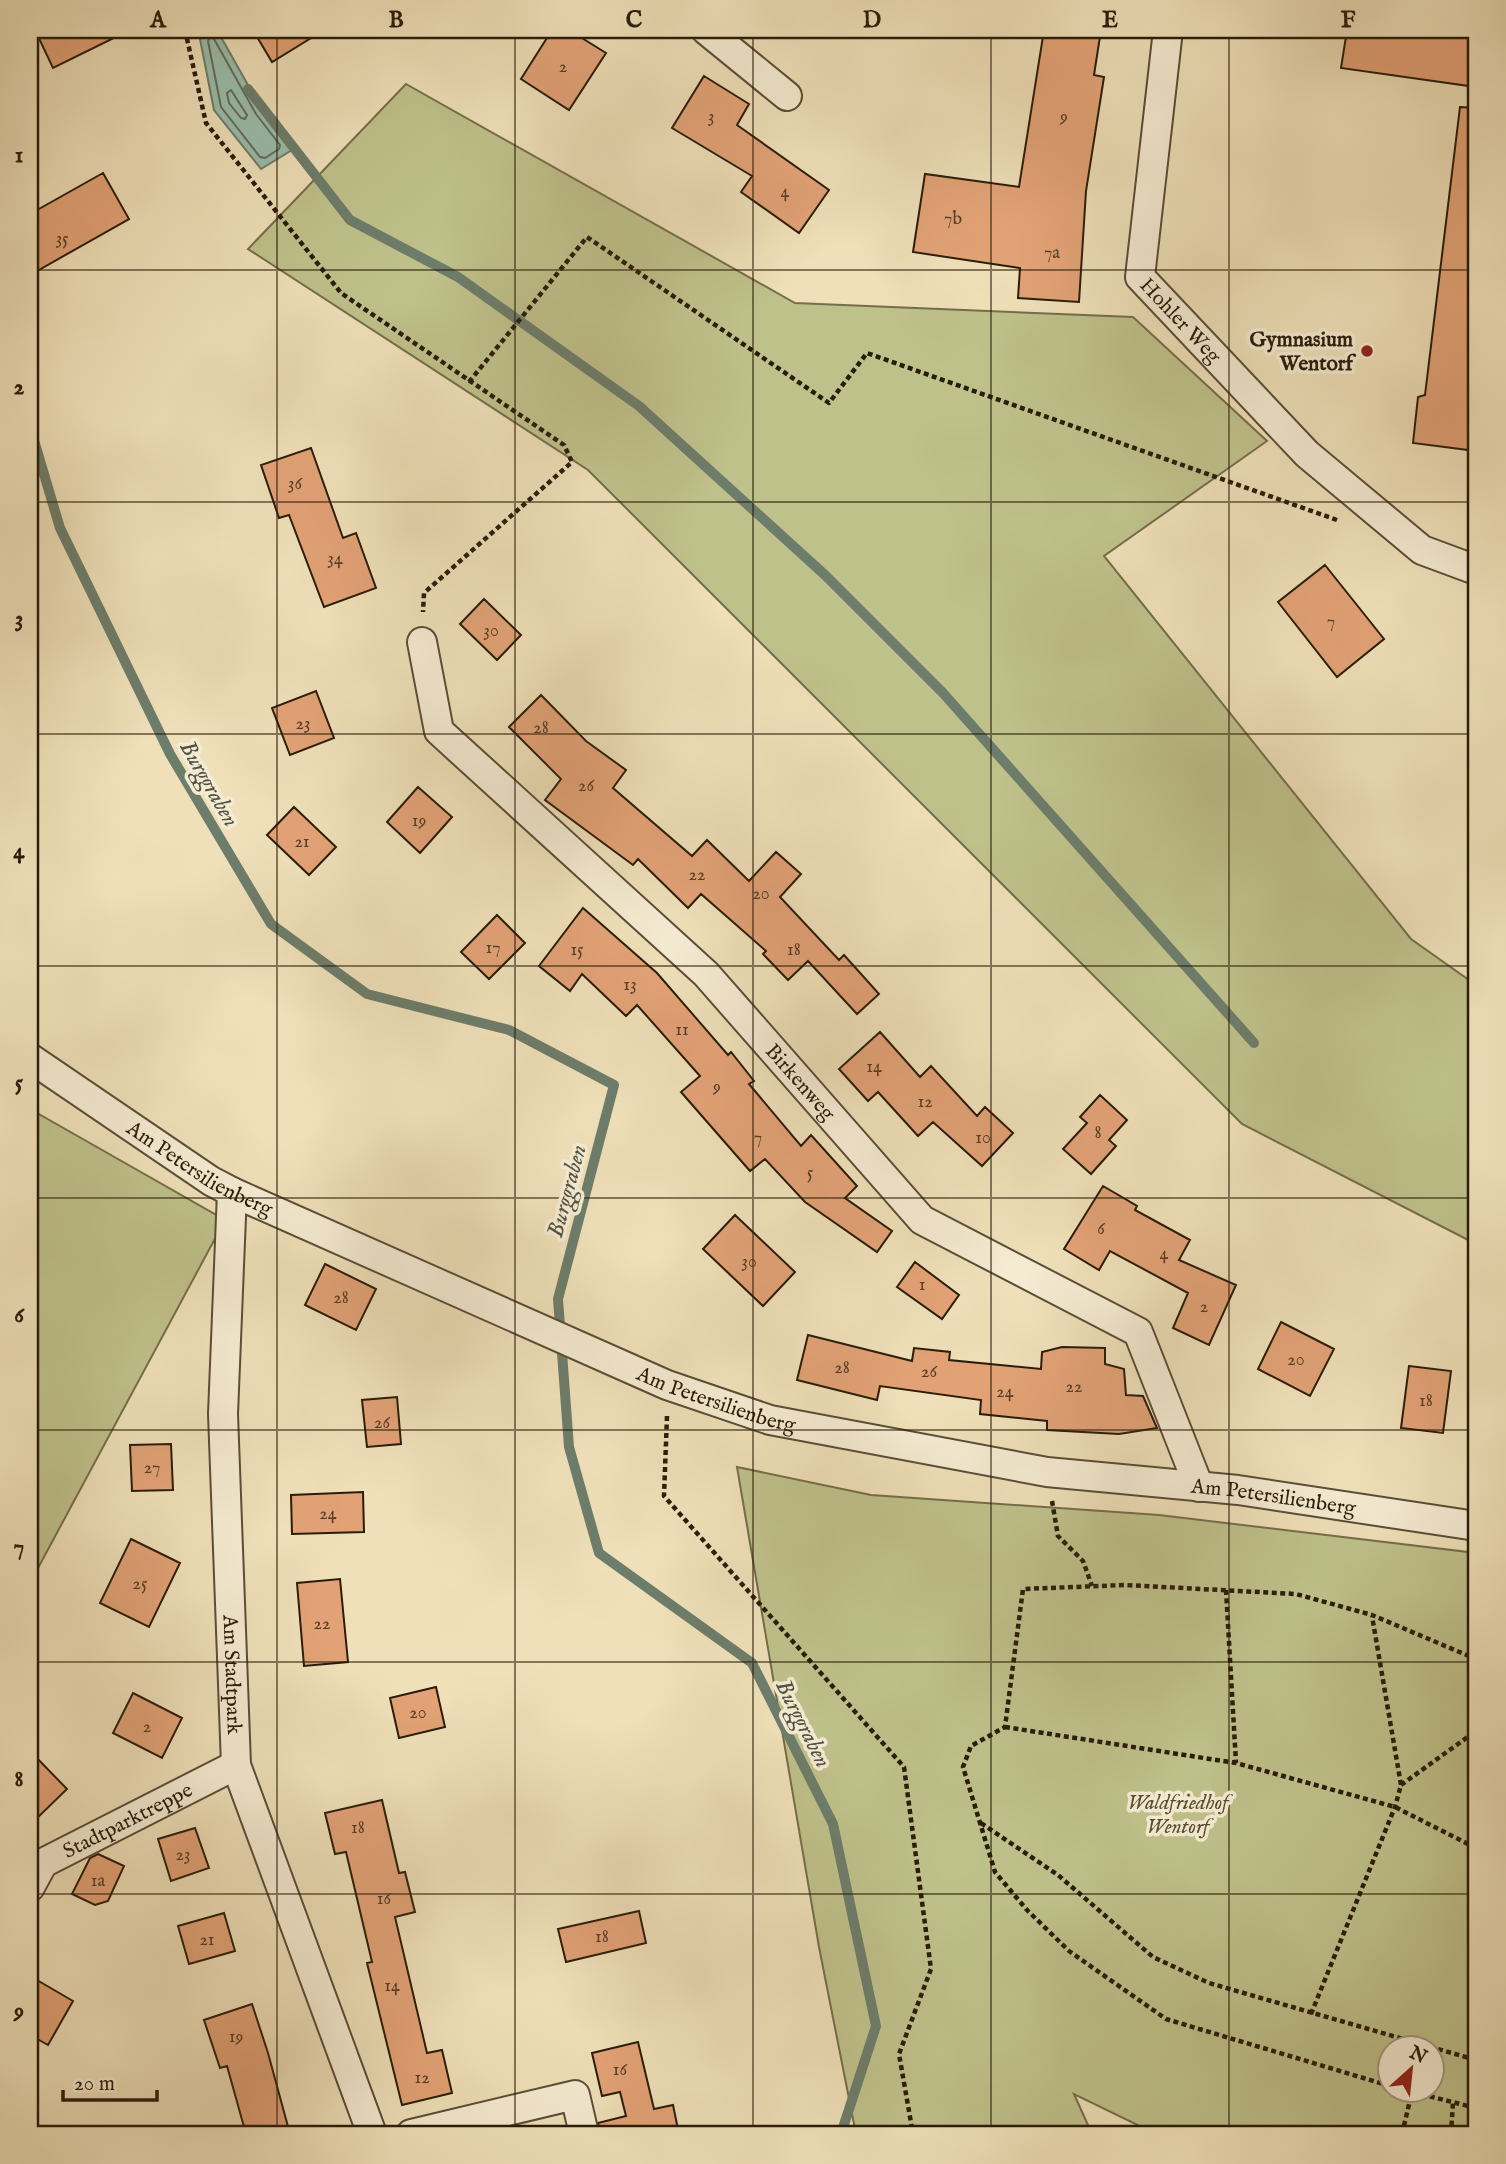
<svg xmlns="http://www.w3.org/2000/svg" width="1506" height="2164" viewBox="0 0 1506 2164" font-family="'IM FELL English',serif">
<rect width="100%" height="100%" fill="#efe0b9"/>
<filter id="stains"><feTurbulence type="fractalNoise" baseFrequency=".00286" numOctaves="4"/><feColorMatrix values="0 0 0 0 .2 0 0 0 0 .09 0 0 0 0 .02 0 0 0 .5 -.17"/></filter>
<radialGradient id="worn" r=".72"><stop offset=".6" stop-color="#630" stop-opacity="0"/><stop offset="1" stop-color="#630" stop-opacity=".3"/></radialGradient>
<path fill="#bfc18b" stroke="#746e4a" stroke-width="2" fill-rule="evenodd" d="M406,84L795,303L1133,317L1267,441L1104,556L1411,939L1476,985V1244L1242,1124L588,470L248,249Z
M30,1109L225,1220L30,1583Z
M737,1467L871,1495L1159,1515L1476,1553V2134H1156L1074,2094L1092,2134H856L819,1947ZM1432,2048V2090H1390V2048Z"/>
<path fill="#9abdac" stroke="#6d7d6b" stroke-width="2" d="M217,30L262,110L292,150L261,169L214,110L199,34Z"/>
<g fill="none" stroke-linecap="round" stroke-linejoin="round">
<path stroke="#626c5b" stroke-width="2" d="M210,37L214,39L256,114L280,145L279,149L265,158L260,157L221,107L208,41Z
M231,90L247,115L245,119L241,118L229,103L227,93Z"/>
<path stroke="#6d7d6b" stroke-width="10" d="M248,89L350,220L458,277L639,406L825,575L943,693L1254,1043
M30,427L60,528L170,754L271,924L367,994L509,1030L614,1085L558,1299L569,1447L599,1553L752,1663L833,1824L876,2026L841,2134"/>
</g>
<path fill="#e2a276" stroke="#291c0a" stroke-width="2" d="M35,30H130L53,68Z
M253,30H324L272,62Z
M552,30H569L606,53L569,110L521,79Z
M1044,30H1101L1094,75L1104,77L1086,191L1079,302L1018,298L1020,268L913,252L925,174L1019,187Z
M1347,30H1476V87L1341,68Z
M704,76L749,104L737,125L829,190L799,233L741,192L752,176L672,128Z
M1460,107L1476,108V328L1469,384L1476,385V451L1413,443L1418,397L1425,395Z
M103,173L129,219L30,275V214Z
M311,448L343,538L356,533L376,588L324,607L289,515L279,518L261,465Z
M1325,565L1384,639L1337,677L1278,602Z
M484,599L521,635L497,660L460,624Z
M316,691L334,738L290,755L272,708Z
M541,695L586,741L626,770L613,788L692,856L707,840L749,881L776,852L801,874L780,897L839,960L844,955L879,994L857,1014L808,961L788,980L763,954L766,951L701,894L688,908L638,859L633,865L545,800L561,779L509,727Z
M418,787L452,817L420,853L387,822Z
M294,807L336,847L309,875L267,835Z
M583,908L657,973L728,1055L731,1052L754,1081L749,1084L801,1146L811,1135L857,1186L845,1198L892,1231L877,1252L805,1202L765,1159L750,1171L681,1092L700,1076L637,1005L626,1016L582,974L570,991L539,966Z
M497,915L525,943L489,979L461,952Z
M880,1032L920,1077L931,1066L977,1116L985,1107L1013,1133L982,1166L933,1122L918,1136L878,1092L868,1101L839,1069Z
M1100,1095L1127,1120L1109,1140L1116,1146L1091,1174L1063,1149L1087,1123L1080,1117Z
M1103,1186L1137,1206L1135,1210L1190,1240L1179,1260L1236,1285L1209,1345L1173,1328L1188,1293L1110,1251L1099,1270L1064,1249Z
M735,1215L795,1272L763,1306L703,1249Z
M915,1262L959,1295L942,1319L897,1287Z
M325,1264L376,1289L356,1330L305,1305Z
M1281,1322L1334,1349L1310,1396L1258,1369Z
M808,1335L912,1361L914,1348L950,1352L949,1360L1041,1369L1042,1352L1062,1347L1105,1348V1364L1124,1369L1126,1395L1143,1396L1157,1428L1119,1434L1047,1430V1421L980,1414L981,1400L880,1386L877,1400L797,1380Z
M1409,1366L1451,1371L1443,1433L1401,1428Z
M397,1397L401,1444L367,1447L362,1400Z
M171,1444L173,1490L132,1491L130,1445Z
M363,1492L364,1532L292,1534L291,1495Z
M131,1539L180,1563L149,1627L100,1603Z
M340,1579L348,1662L304,1666L297,1583Z
M436,1687L445,1727L399,1738L390,1698Z
M133,1693L182,1718L162,1758L113,1733Z
M30,1751L67,1789L30,1825Z
M382,1800L399,1873L405,1872L415,1912L395,1917L427,2053L442,2050L452,2093L402,2105L367,1963L372,1962L346,1852L335,1854L325,1813Z
M195,1828L209,1868L171,1881L158,1839Z
M98,1854L124,1866L108,1901L95,1905L72,1894L90,1858Z
M639,1911L646,1943L566,1962L558,1929Z
M224,1913L235,1951L189,1964L178,1926Z
M30,1976L73,2001L48,2045L30,2035Z
M252,2004L268,2053L290,2134H246L227,2066L220,2068L204,2020Z
M638,2042L654,2109L673,2105L679,2134H600L598,2123L626,2116L620,2092L602,2096L592,2053Z"/>
<g fill="none" stroke-linecap="round" stroke-linejoin="round">
<defs>
<g id="minor">
<path d="M706,30L787,96"/>
<path id="s1" d="M1168,30L1140,277L1307,454L1422,550L1476,570"/>
<path id="s2" d="M422,642L439,731L706,974L922,1220L1138,1332L1199,1487"/>
<path id="s3" d="M30,1058L211,1181L232,1192L667,1385L770,1420L1047,1472L1238,1490L1476,1526"/>
<path id="s4" d="M232,1192L223,1414L236,1765L372,2134"/>
<path id="s5" d="M30,1887L43,1863L236,1765"/>
<path d="M411,2134L575,2095L584,2134"/>
</g>
</defs>
<use href="#minor" stroke="#5a4d36" stroke-width="32"/>
<path stroke="#291c0a" stroke-width="4.5" stroke-dasharray="5 3.5" stroke-linecap="butt" d="M185,30L206,123L341,293L564,445L572,462L424,593L423,612
M469,382L587,237L829,403L867,353L1337,520
M667,1416L664,1496L904,1767L931,1969L899,2054L913,2134
M1052,1501L1058,1536L1083,1561L1092,1586
M1226,1590L1236,1763
M1005,1727L1236,1763L1395,1807L1476,1848
M1401,1785L1476,1731
M981,1823L1058,1875L1153,1957L1209,1983L1476,2060
M1311,2014L1395,1807L1401,1785L1372,1616
M1390,2086L1166,2019L1069,1951L1027,1910L995,1872L963,1767L971,1746L1005,1727L1023,1589L1125,1585L1296,1594L1372,1615L1476,1659
M1405,2090L1476,2108
M1402,2134L1412,2092
M1451,2134L1453,2102"/>
<use href="#minor" stroke="#f5ebd2" stroke-width="28"/>
</g>
<path fill="none" stroke="#291c0a" stroke-width="2" stroke-opacity="0.55" d="M277,30V2134M515,30V2134M753,30V2134M991,30V2134M1229,30V2134M30,270H1476M30,502H1476M30,734H1476M30,966H1476M30,1198H1476M30,1430H1476M30,1662H1476M30,1894H1476"/>
<circle fill="#8f2418" stroke="#f5ebd2" stroke-width="2.5" cx="1367" cy="351" r="7"/>
<g text-anchor="middle" stroke-width="7" stroke-linejoin="round" paint-order="stroke">
<g font-size="18" fill="#573e25">
<text x="563" y="72">2</text>
<text x="711" y="122">3</text>
<text x="1064" y="122">9</text>
<text x="785" y="197">4</text>
<text x="953" y="224">7b</text>
<text x="62" y="244">35</text>
<text x="1052" y="258">7a</text>
<text x="295" y="489">36</text>
<text x="335" y="564">34</text>
<text x="1331" y="627">7</text>
<text x="491" y="636">30</text>
<text x="303" y="729">23</text>
<text x="541" y="733">28</text>
<text x="586" y="791">26</text>
<text x="419" y="826">19</text>
<text x="302" y="847">21</text>
<text x="697" y="880">22</text>
<text x="761" y="899">20</text>
<text x="493" y="953">17</text>
<text x="577" y="955">15</text>
<text x="794" y="955">18</text>
<text x="630" y="990">13</text>
<text x="682" y="1035">11</text>
<text x="874" y="1072">14</text>
<text x="717" y="1092">9</text>
<text x="925" y="1107">12</text>
<text x="1098" y="1138">8</text>
<text x="758" y="1143">7</text>
<text x="983" y="1143">10</text>
<text x="810" y="1178">5</text>
<text x="1101" y="1234">6</text>
<text x="1164" y="1259">4</text>
<text x="749" y="1267">30</text>
<text x="922" y="1290">1</text>
<text x="341" y="1303">28</text>
<text x="1204" y="1312">2</text>
<text x="1296" y="1365">20</text>
<text x="842" y="1373">28</text>
<text x="929" y="1377">26</text>
<text x="1074" y="1392">22</text>
<text x="1005" y="1397">24</text>
<text x="1426" y="1406">18</text>
<text x="382" y="1428">26</text>
<text x="152" y="1473">27</text>
<text x="328" y="1519">24</text>
<text x="140" y="1589">25</text>
<text x="322" y="1629">22</text>
<text x="418" y="1718">20</text>
<text x="147" y="1732">2</text>
<text x="358" y="1833">18</text>
<text x="183" y="1860">23</text>
<text x="98" y="1886">1a</text>
<text x="384" y="1904">16</text>
<text x="602" y="1942">18</text>
<text x="207" y="1945">21</text>
<text x="392" y="1991">14</text>
<text x="236" y="2042">19</text>
<text x="620" y="2075">16</text>
<text x="422" y="2083">12</text>
</g>
<g font-size="21" fill="#291c0a" stroke="#f5ebd2">
<text dy="7" stroke="none"><textPath href="#s1" startOffset="308">Hohler Weg</textPath></text>
<text dy="7" stroke="none"><textPath href="#s2" startOffset="595">Birkenweg</textPath></text>
<text dy="7" stroke="none"><textPath href="#s3" startOffset="203">Am Petersilienberg</textPath></text>
<text dy="7" stroke="none"><textPath href="#s3" startOffset="770">Am Petersilienberg</textPath></text>
<text dy="7" stroke="none"><textPath href="#s3" startOffset="1337">Am Petersilienberg</textPath></text>
<text dy="7" stroke="none"><textPath href="#s4" startOffset="483">Am Stadtpark</textPath></text>
<text dy="7" stroke="none"><textPath href="#s5" startOffset="122">Stadtparktreppe</textPath></text>
</g>
<g font-size="21" font-weight="bold" fill="#291c0a" stroke="#f5ebd2" text-anchor="end">
<text x="1353" y="346">Gymnasium<tspan x="1353" dy="24">Wentorf</tspan></text>
</g>
<g font-size="21" font-style="italic" fill="#564e31" stroke="#f5ebd2">
<text x="1178" y="1809">Waldfriedhof<tspan x="1178" dy="24">Wentorf</tspan></text>
</g>
<g font-size="23" font-style="italic" fill="#515443" stroke="#f5ebd2">
<text transform="translate(210 783) rotate(60)" y="8">Burggraben</text>
<text transform="translate(566 1191) rotate(-75)" y="8">Burggraben</text>
<text transform="translate(804 1723) rotate(63)" y="8">Burggraben</text>
</g>
</g>
<rect width="1506" height="2164" fill="none" stroke="#efe0b9" stroke-width="77"/>
<g transform="translate(1411 2069) rotate(27)"><circle r="33" fill="#f5ebd2" stroke="#a39882" stroke-width="2"/>
<path d="M0-5L12 26L0 18L-12 26Z" fill="#8f2418"/>
<text y="-10" font-size="19" font-weight="bold" text-anchor="middle" fill="#291c0a">N</text>
</g>
<path d="M63 2090v10h94v-10" fill="none" stroke="#291c0a" stroke-width="3.5"/>
<text x="74" y="2090" font-size="21" fill="#291c0a" stroke="#f5ebd2" stroke-width="5" paint-order="stroke">20 m</text>
<rect x="38" y="38" width="1430" height="2088" fill="none" stroke="#291c0a" stroke-width="2.5"/>
<g font-size="23" text-anchor="middle" font-weight="bold" fill="#291c0a">
<text x="158" y="27">A</text>
<text x="396" y="27">B</text>
<text x="634" y="27">C</text>
<text x="872" y="27">D</text>
<text x="1110" y="27">E</text>
<text x="1348" y="27">F</text>
<text x="19" y="162">1</text>
<text x="19" y="394">2</text>
<text x="19" y="626">3</text>
<text x="19" y="858">4</text>
<text x="19" y="1090">5</text>
<text x="19" y="1322">6</text>
<text x="19" y="1554">7</text>
<text x="19" y="1786">8</text>
<text x="19" y="2018">9</text>
</g>
<rect width="100%" height="100%" filter="url(#stains)"/>
<rect width="100%" height="100%" fill="url(#worn)"/>
</svg>
